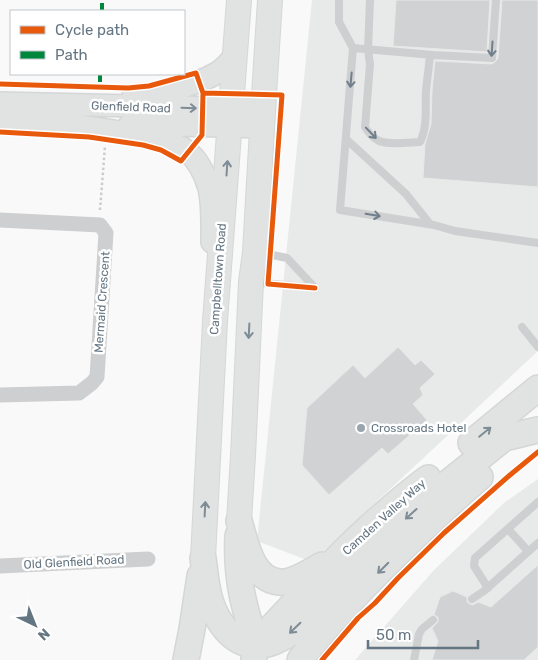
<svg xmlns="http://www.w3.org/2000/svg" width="538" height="660" viewBox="0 0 538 660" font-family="Rubik,sans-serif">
<rect width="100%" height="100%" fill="#f9f9f9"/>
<path fill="#e8e9e9" d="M312,0H538V351L312,562L257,541Z
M538,479V660H355L434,570L505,502Z"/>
<path fill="#d0d2d3" stroke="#e8e8e8" d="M396,0H490L487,52L393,46Z
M502,0H538V187L423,178L425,144L431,124L432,91L435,61L492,64L496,61L498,58Z
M398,347L415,365L421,360L435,374L420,388L423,395L413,404L427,420L388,454L382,448L329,495L302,465L307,408L353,365L365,378Z
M538,565V647L524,660H432L438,641L432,628L438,622V617L434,615L440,597L453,591L467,597V602L470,604L473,605L478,602L491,607Z"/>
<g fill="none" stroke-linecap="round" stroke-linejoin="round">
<defs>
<path id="secondary" d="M133,96C156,96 196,85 217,73C224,69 229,63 234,57
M0,103L263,109
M0,119L64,122
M51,122C84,127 117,130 149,138C163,141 177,143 188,152C199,161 205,175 209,188C213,205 212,225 212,242
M130,124L262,127"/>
<path id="primary" d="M239,521L243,456L251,282L255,252L264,95L270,0
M203,558L215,321L239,0"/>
<path id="trunk" d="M471,443L538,388
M239,521C246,543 251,579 279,582C292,584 311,571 322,565
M238,536C237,556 238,574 242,594C246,616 256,637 254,659
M203,558C205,572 206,587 210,600C216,620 231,643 254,645C267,647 280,639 291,633L391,533L429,498L504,438L537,430
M256,644C299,598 341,550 390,509C402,498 415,488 428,478
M186,660L192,629L200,576
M300,660C329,623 362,588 396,555C423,528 451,502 480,477"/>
</defs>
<use href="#secondary" stroke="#d5d6d7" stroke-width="24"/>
<use href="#primary" stroke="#d5d6d7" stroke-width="26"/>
<use href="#trunk" stroke="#d5d6d6" stroke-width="28"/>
<path stroke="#cbcccd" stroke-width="2.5" stroke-dasharray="2.5 2.5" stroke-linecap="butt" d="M100,210L105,146"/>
<path stroke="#cecfd0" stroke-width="8" d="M339,0V22L353,48L340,210L434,225L455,231L538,243
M370,0L368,50L370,64L365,127C368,132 373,138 379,141C389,145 409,143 420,142C428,126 425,108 426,91C427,79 429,67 430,55
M353,48L433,55L492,58L496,0
M346,139L406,194L430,224
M258,252L287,258L315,288
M254,282L315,288
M522,327L538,347
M508,529L528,551
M488,588L474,566L475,558L538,502
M472,599L484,591L538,543
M414,660L419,634L422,629L433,620"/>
<path stroke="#cecfd0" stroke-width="15" d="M0,220L100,225L106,233L97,377L92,383L79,393L0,395
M0,566L148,559"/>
<use href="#secondary" stroke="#e1e2e2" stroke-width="21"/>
<use href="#primary" stroke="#e1e2e2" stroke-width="24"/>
<use href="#trunk" stroke="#e1e2e2" stroke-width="25"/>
<path stroke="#00873e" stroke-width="4" stroke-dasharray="8 4" stroke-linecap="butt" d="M102,11V0
M100,74V88"/>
<defs>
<path id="cycleway" d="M0,84L128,88L149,86L196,73L203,93L202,135L181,161L161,150L143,145L89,137L0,132
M203,93L282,95L268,284L315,288
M322,660L358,618L375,603L398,578L444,533L510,475L538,452"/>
</defs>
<use href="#cycleway" stroke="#fff" stroke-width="8"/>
<use href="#cycleway" stroke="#e8590c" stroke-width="5"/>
</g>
<defs><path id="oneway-shaft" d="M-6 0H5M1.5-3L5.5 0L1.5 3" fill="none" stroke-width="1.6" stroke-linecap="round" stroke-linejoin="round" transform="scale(1.25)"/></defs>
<g stroke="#707f8b">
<use href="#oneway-shaft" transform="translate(492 49) rotate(94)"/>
<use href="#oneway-shaft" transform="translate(351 80) rotate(95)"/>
<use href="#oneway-shaft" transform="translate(371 133) rotate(46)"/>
<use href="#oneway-shaft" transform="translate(373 215) rotate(9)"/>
</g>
<g stroke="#7e8c96">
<use href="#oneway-shaft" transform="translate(189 108) rotate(2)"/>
<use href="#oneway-shaft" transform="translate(227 168) rotate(-86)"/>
<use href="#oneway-shaft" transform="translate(249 331) rotate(93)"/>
<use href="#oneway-shaft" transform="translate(485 432) rotate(-39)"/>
<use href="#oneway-shaft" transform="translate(205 509) rotate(-87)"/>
<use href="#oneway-shaft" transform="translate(411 514) rotate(138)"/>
<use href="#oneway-shaft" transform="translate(383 568) rotate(135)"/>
<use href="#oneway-shaft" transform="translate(295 628) rotate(136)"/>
</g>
<circle fill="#99a4ac" stroke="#fff" stroke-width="2" cx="361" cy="428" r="5"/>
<g text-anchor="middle" stroke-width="5" stroke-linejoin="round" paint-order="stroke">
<g font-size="12" fill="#657683" stroke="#fff">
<text transform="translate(131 107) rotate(2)" y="4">Glenfield Road</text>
<text transform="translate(218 279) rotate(-86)" y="4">Campbelltown Road</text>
<text transform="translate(102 302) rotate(-86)" y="4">Mermaid Crescent</text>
<text transform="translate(384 517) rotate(-42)" y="4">Camden Valley Way</text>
<text transform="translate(74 562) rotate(-3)" y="4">Old Glenfield Road</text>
</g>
<g font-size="12" fill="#657683" stroke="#fff" text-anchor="start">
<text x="371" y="432">Crossroads Hotel</text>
</g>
</g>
<rect x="10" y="10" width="175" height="65" fill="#ffffff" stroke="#c1c8cd"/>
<rect x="20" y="26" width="25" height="8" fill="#e8590c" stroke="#c1c8cd"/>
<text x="55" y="35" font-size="15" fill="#657683">Cycle path</text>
<rect x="20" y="51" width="25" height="8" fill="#00873e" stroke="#c1c8cd"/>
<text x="55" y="60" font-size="15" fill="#657683">Path</text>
<g transform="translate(35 625) rotate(137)" stroke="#ffffff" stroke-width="4" paint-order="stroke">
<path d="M0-4L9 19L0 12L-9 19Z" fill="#657683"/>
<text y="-8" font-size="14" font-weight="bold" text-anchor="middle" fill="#657683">N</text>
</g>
<path d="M368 640v8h110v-8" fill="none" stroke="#657683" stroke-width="2.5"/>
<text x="376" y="640" font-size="15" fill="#657683" stroke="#ffffff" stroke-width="4" paint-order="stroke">50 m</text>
</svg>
